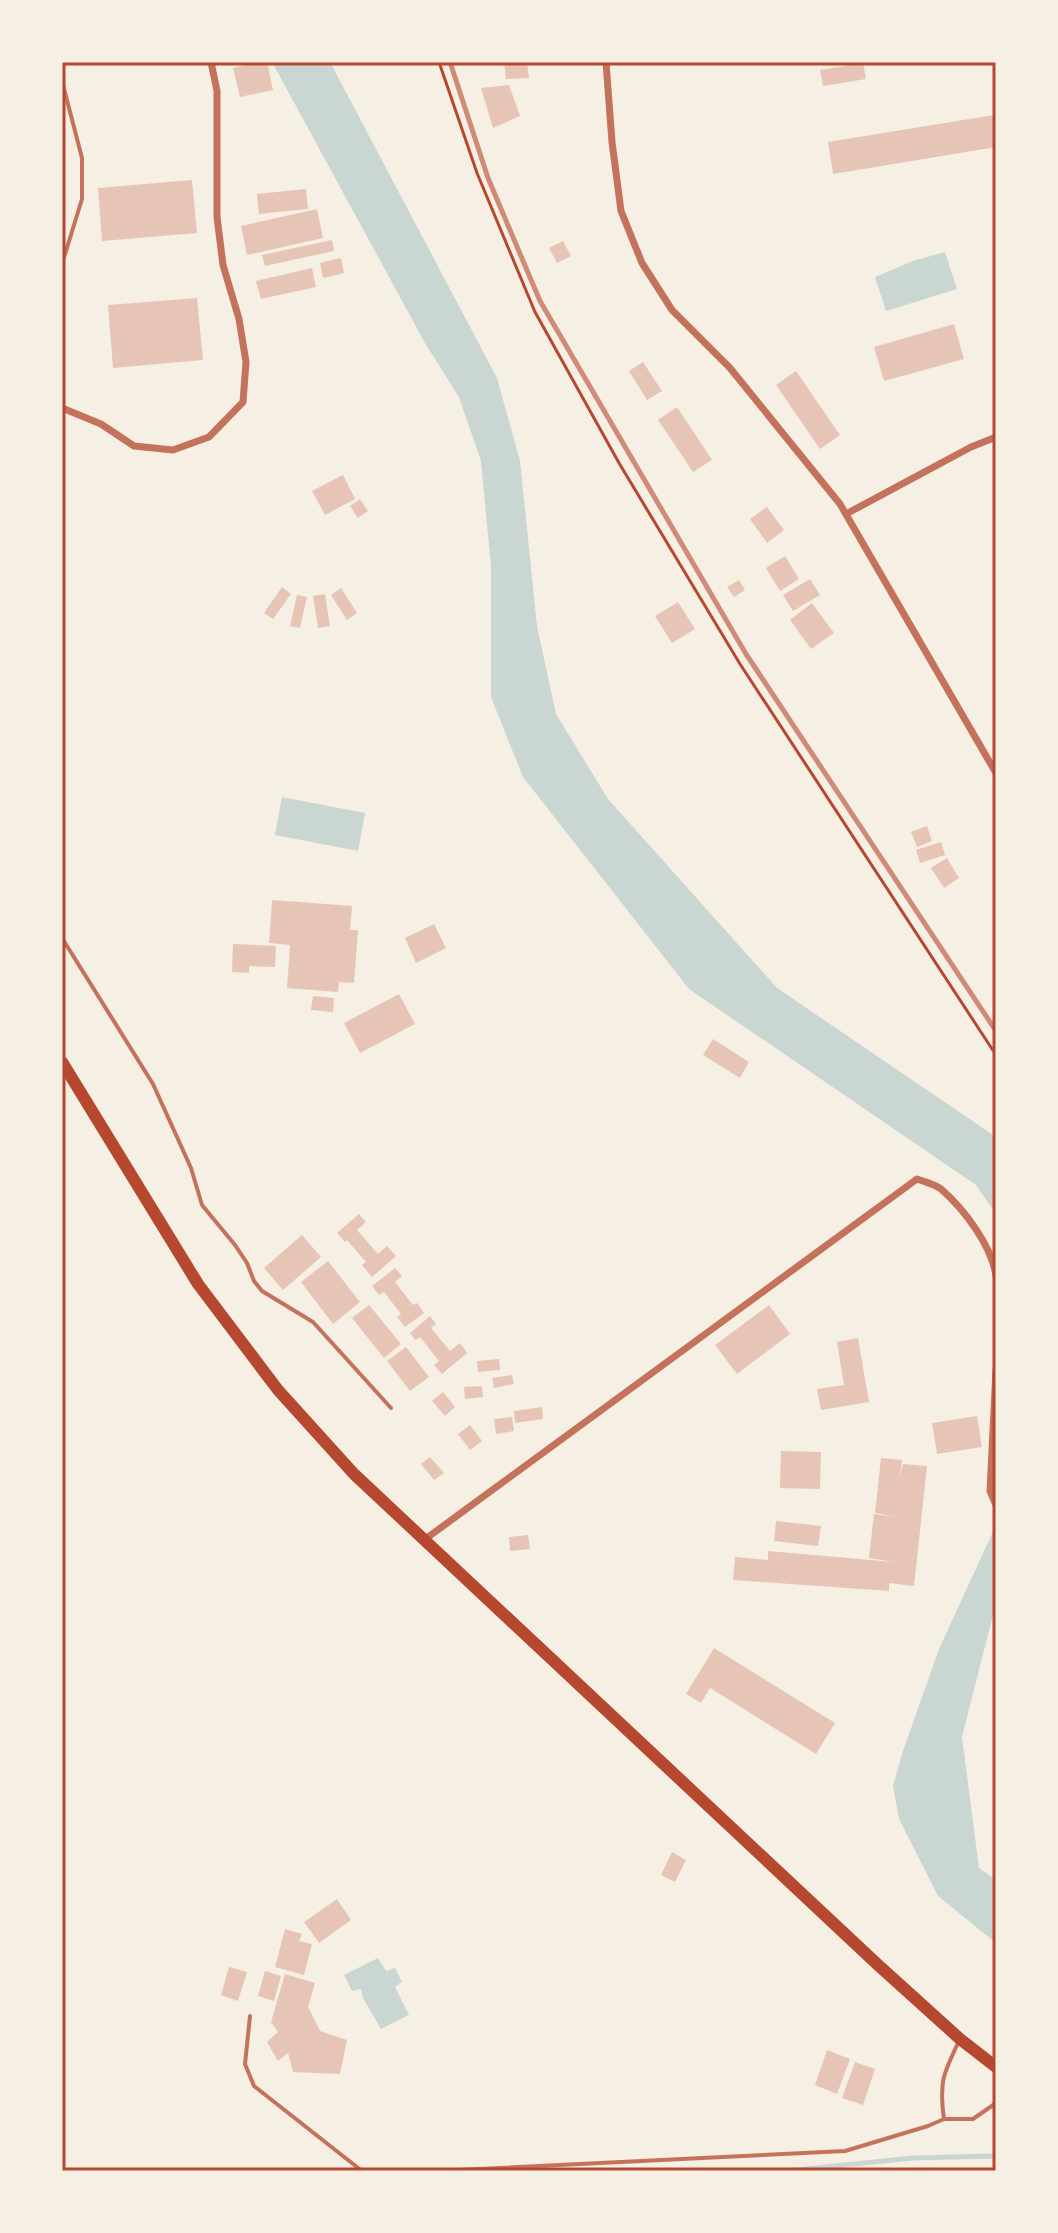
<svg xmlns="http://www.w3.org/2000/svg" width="1058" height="2233" viewBox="0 0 1058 2233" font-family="Quicksand,sans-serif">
<rect width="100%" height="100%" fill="#f6efe4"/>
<path fill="#c9d6d2" d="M272,62H330L497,378L520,461L537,626L556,714L608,799L777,988L996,1137V1214L976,1185L689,989L523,777L491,697V566L481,461L459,397L425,343Z
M945,252L957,289L886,311L875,277L913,261Z
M282,797L365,813L358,851L275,835Z
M996,1525V1603L962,1737L979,1868L996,1880V1943L938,1896L899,1819L893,1786L903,1751L939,1649Z
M378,1958L386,1971L395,1968L402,1982L395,1987L409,2015L381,2029L363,1998L361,1989L352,1991L344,1975Z"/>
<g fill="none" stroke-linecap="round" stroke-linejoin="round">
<path stroke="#c9d6d2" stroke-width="5" d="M785,2171L913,2158L996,2156"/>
</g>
<path fill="#e6c5b7" d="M259,62H267L273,90L240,97L233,68Z
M504,62H527L529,78L506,79Z
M863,63L866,79L823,86L820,70Z
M509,85L520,116L493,128L481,88Z
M994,115L996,147L833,174L828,142Z
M192,180L197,233L102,241L98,188Z
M306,189L308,209L259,214L257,194Z
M317,209L323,238L247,255L241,226Z
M332,240L334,251L265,266L262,255Z
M563,241L571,256L557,263L549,248Z
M341,258L344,273L323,278L320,263Z
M312,268L316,287L261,299L256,281Z
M197,298L203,360L113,368L108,305Z
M954,324L964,359L884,381L874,347Z
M643,362L662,391L647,400L629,371Z
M796,371L840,435L820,449L776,385Z
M677,407L712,460L693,472L658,420Z
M343,475L355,499L325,515L312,491Z
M360,499L368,511L358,518L350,506Z
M767,507L784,530L767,543L750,519Z
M785,556L799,579L780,591L766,568Z
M810,579L820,595L793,611L783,595Z
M739,580L745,590L734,597L727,587Z
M282,587L291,594L273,619L264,613Z
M341,588L357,613L347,620L331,595Z
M325,594L330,626L318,628L313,596Z
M297,595L307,597L300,628L290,626Z
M678,602L695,629L672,643L655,616Z
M812,603L834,633L811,649L790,620Z
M927,826L932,841L917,847L911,832Z
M941,842L945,855L920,863L916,850Z
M947,858L959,878L944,888L931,868Z
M272,900L352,906L350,930H358L354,983L339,982L338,992L287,988L290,945L269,943Z
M434,924L446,948L416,963L405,938Z
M233,944L276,946L275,967L249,966V973L232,972Z
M399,994L415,1024L360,1053L344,1023Z
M313,996L334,998L333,1012L311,1010Z
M713,1039L749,1062L740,1078L703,1055Z
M359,1214L366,1222L357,1230L378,1254L387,1246L396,1256L372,1277L362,1265L366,1262L347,1240L345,1242L337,1233Z
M302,1235L321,1257L283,1290L264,1268Z
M328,1261L360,1302L333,1324L301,1282Z
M395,1268L402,1276L395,1282L413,1305L417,1303L424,1313L405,1327L397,1317L401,1314L384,1292L379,1295L372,1286Z
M369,1305L401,1344L384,1358L352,1318Z
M769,1305L790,1334L737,1374L715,1345Z
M430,1316L436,1324L431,1328L450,1351L460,1343L467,1353L442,1374L434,1365L439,1361L420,1337L415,1340L410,1333Z
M858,1338L869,1402L821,1410L817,1389L844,1385L837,1342Z
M406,1347L429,1377L410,1391L387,1361Z
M499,1359L500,1370L478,1372L477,1361Z
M512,1375L514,1384L494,1388L492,1378Z
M482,1386L483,1397L465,1399L464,1387Z
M443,1392L455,1407L445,1416L432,1401Z
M542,1407L543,1419L515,1423L514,1411Z
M977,1416L982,1447L937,1454L932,1423Z
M512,1417L514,1431L496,1434L494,1419Z
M470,1425L482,1441L470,1450L458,1434Z
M781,1451L821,1452L820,1489L780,1488Z
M430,1457L444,1473L434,1480L421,1464Z
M881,1458L902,1460L900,1477L903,1464L927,1466L914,1586L889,1583V1591L733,1580L735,1557L768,1560V1551L894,1562L869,1558L874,1514L897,1517L875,1513Z
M776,1521L821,1526L818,1546L774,1541Z
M528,1535L530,1549L510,1551L509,1537Z
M714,1648L835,1723L816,1754L710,1688L701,1703L686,1694Z
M672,1852L686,1860L675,1882L661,1875Z
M337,1899L351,1920L319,1943L304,1922Z
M285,1929L302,1934L299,1941L312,1944L304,1975L275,1967Z
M229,1967L247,1972L238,2001L221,1995Z
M265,1971L281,1976L274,2001L258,1996Z
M285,1974L315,1983L308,2007L320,2031L347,2040L340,2074L293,2072L288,2053L278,2061L267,2042L278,2032L271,2022Z
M827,2050L850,2059L837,2094L815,2085Z
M855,2062L875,2069L863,2105L842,2098Z"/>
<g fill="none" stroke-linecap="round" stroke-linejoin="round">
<path stroke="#b5482f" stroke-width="3" d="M439,62L477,173L535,312L619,463L740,664L996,1055"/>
<path stroke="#c5725c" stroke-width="4" d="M62,81L82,158V199L62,264
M62,938L153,1084L191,1168L202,1205L235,1245L247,1263L254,1281L262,1291L313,1322L391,1408
M250,2016L245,2064L254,2086L362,2171
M959,2041C943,2074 939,2082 944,2119H973L996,2103
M437,2171L845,2151L928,2126L944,2119"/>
<path stroke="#c5725c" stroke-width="7" d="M606,62L612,142L621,211L642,263L672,310L730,368L840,504L996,773
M62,408L101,424L134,446L173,450L209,437L243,402L246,362L239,319L223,265L217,217V91L211,62
M846,514L971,447L996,437
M995,1503L990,1491L996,1370
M424,1540L917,1179C925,1182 935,1184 941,1189C964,1209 992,1246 996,1276"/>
<path stroke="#b5482f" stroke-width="12" d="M62,1062L198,1284L278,1390L354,1474L877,1964L960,2039L996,2067"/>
<path stroke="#cf8b77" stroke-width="5" d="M450,62L488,178L540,301L746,654L996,1031"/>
</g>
<rect width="1058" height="2233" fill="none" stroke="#f6efe4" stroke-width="128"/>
<rect x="64" y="64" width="930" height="2105" fill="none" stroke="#b5482f" stroke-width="3"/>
</svg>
